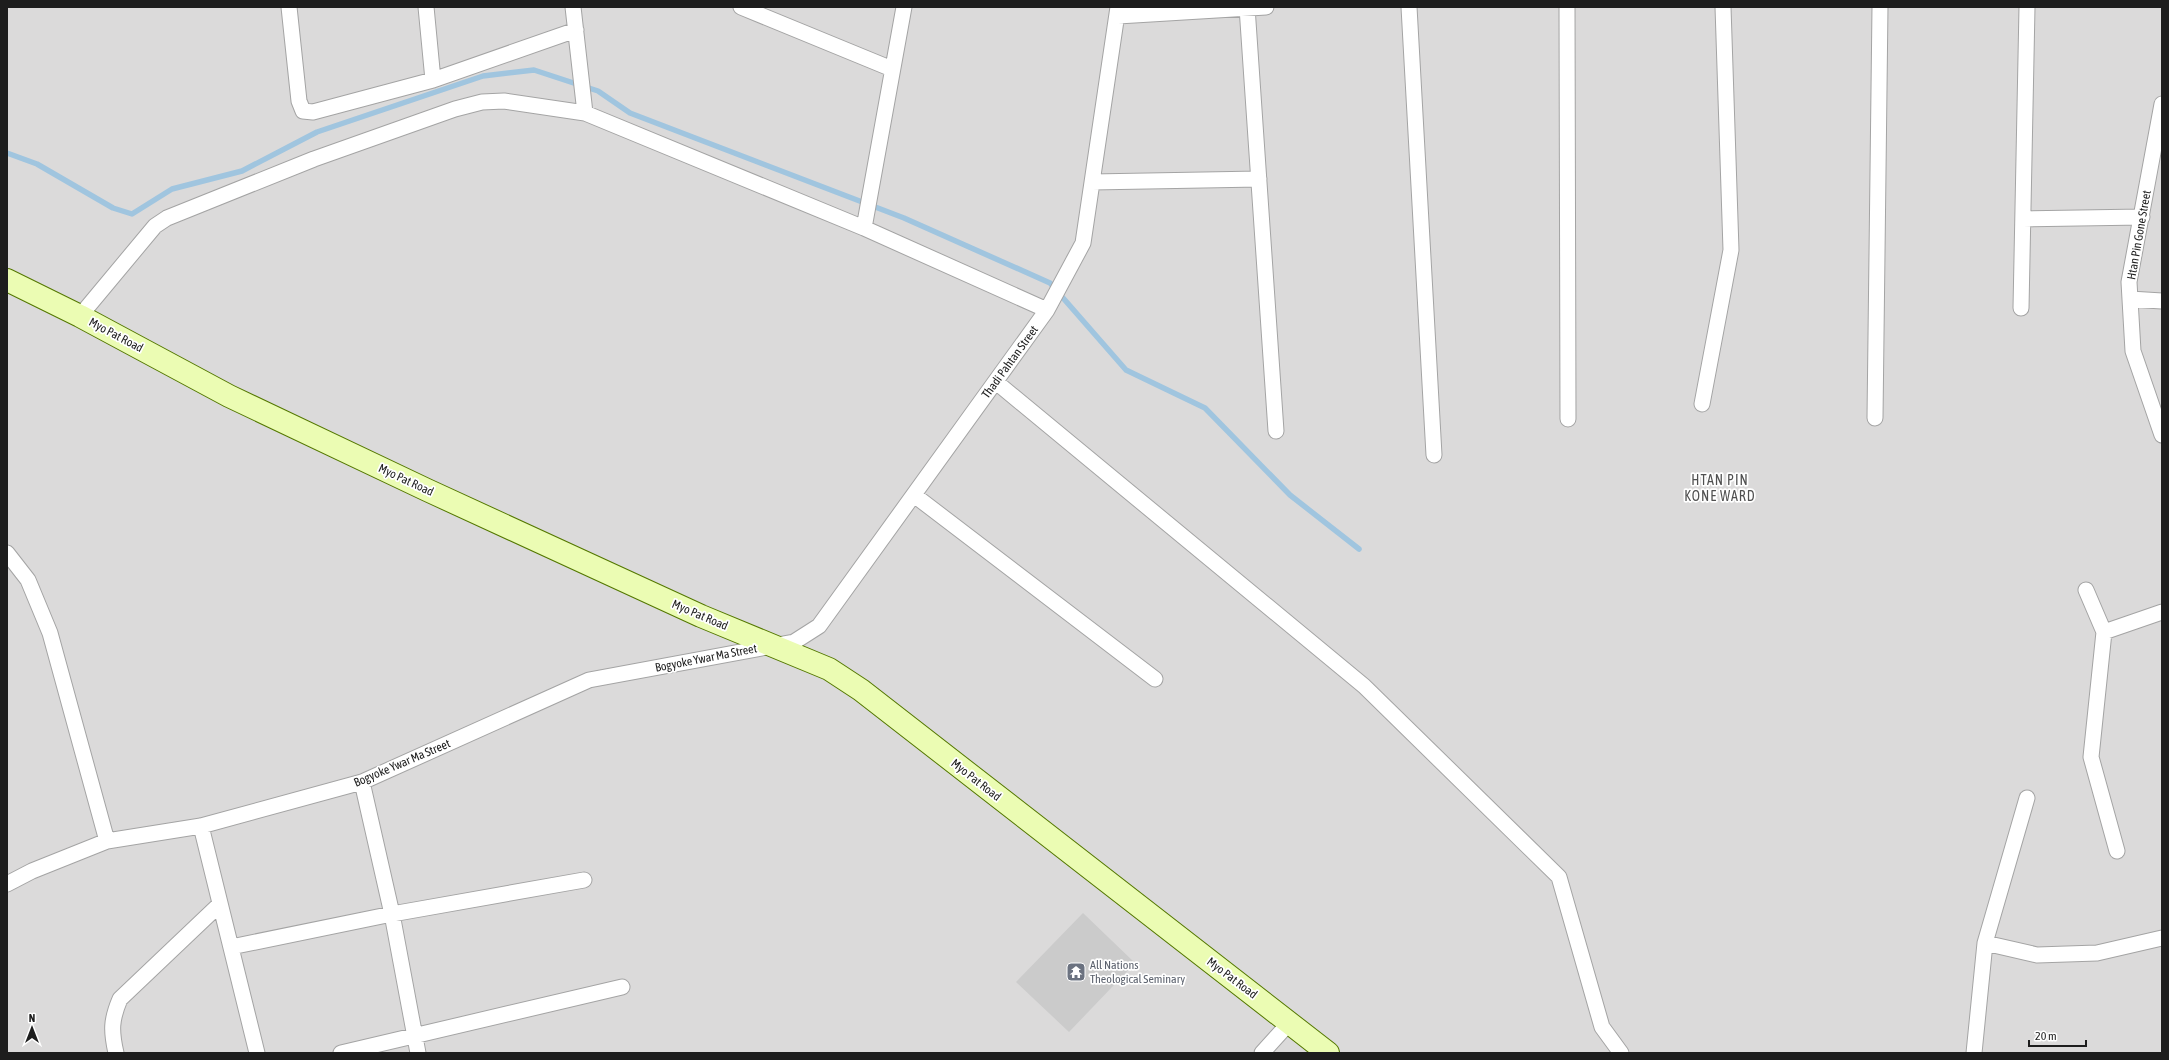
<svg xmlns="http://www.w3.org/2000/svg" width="2169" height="1060" viewBox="0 0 2169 1060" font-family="'Asap Condensed',sans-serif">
<rect width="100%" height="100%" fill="#efede2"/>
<path fill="#dbdada" d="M7,7H2162V1053H7Z"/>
<path fill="#cbcbcb" d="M1083,913L1135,963L1069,1032L1016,982Z"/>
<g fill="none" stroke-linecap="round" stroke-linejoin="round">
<path stroke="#a0c5df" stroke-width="5.5" d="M7,153L37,164L113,208L132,214L172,189L242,171L317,132L483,76L534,70L598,91L630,113L904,218L1050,283L1126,370L1205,408L1290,495L1359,549"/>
<defs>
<path id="minor" d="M289,7L299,101L303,111L313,112L433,80L576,30
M426,7L433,80
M573,7L585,113
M741,7L892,69
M1247,7L1276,431
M1409,7L1434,455
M1567,7L1568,419
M1118,16L1266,7
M2162,104L2129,282L2133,351L2162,435
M1092,182L1259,179
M2023,219L2142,217
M864,228L904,7
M2130,299L2162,301
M2021,308L2027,7
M80,316L155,226L167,218L314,159L455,109L482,102L504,101L585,113L864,228L1047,310
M996,382L1364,686L1559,877L1602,1027L1621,1053
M1702,404L1731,250L1723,7
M1875,418L1880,7
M914,495L1155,679
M7,553L28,580L50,633L107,841
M2086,590L2104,632L2091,757L2117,851
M2104,632L2162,612
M362,782L392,914L418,1053
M201,826L257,1053
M7,884L32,871L107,841L201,826L362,782L589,680L794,642L819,626L1047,310L1083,243L1118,7
M1985,943L2037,955L2097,953L2162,938
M231,947L392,914L584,880
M116,1053C111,1031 111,1020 120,999L220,904
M341,1053L622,987
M1262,1053L1290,1022
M1974,1053L1985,943L2027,798"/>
<path id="secondary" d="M7,280L80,316L229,396L427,490L701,616L829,669L861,690L1328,1053"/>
</defs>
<use href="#minor" stroke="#a4a4a4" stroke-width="17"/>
<use href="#secondary" stroke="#547800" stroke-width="24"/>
<use href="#minor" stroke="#fff" stroke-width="15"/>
<use href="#secondary" stroke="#ebfcb3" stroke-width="22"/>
</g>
<defs>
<symbol id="temple-square" viewBox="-11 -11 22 22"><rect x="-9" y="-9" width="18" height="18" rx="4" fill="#6b7280" stroke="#fff"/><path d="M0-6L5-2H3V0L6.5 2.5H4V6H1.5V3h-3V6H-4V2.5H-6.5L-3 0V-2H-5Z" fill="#fff"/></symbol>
</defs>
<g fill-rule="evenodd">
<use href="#temple-square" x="1065" y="961" width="22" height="22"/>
</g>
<g text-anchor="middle" stroke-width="3.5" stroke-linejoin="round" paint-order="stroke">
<g font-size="12" fill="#1d1d1d" stroke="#fff">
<text transform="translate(2139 235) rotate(-80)" y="4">Htan Pin Gone Street</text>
<text transform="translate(116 335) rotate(28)" y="4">Myo Pat Road</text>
<text transform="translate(1010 362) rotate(-54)" y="4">Thadi Pahtan Street</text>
<text transform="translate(406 480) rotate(25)" y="4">Myo Pat Road</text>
<text transform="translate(700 615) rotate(23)" y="4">Myo Pat Road</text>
<text transform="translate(706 658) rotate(-11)" y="4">Bogyoke Ywar Ma Street</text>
<text transform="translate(402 763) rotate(-23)" y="4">Bogyoke Ywar Ma Street</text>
<text transform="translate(976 780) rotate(38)" y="4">Myo Pat Road</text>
<text transform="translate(1232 978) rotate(37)" y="4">Myo Pat Road</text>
</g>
<g font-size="12" fill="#5b616d" stroke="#fff" text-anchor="start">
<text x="1090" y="969">All Nations<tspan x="1090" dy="14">Theological Seminary</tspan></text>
</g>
<g font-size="14" letter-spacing="1" fill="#505050" stroke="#fff">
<text x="1720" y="485">HTAN PIN<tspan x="1720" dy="16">KONE WARD</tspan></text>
</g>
</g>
<rect width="2169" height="1060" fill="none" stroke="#1d1d1d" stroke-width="16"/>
<g transform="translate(32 1028)" stroke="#ffffff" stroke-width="3" paint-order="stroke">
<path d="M0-3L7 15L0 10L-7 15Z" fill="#1d1d1d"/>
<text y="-6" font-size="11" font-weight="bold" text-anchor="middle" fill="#1d1d1d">N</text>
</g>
<path d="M2029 1040v6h57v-6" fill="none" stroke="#1d1d1d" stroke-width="2"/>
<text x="2035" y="1040" font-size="12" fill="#1d1d1d" stroke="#ffffff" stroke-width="3" paint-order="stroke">20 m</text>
</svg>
